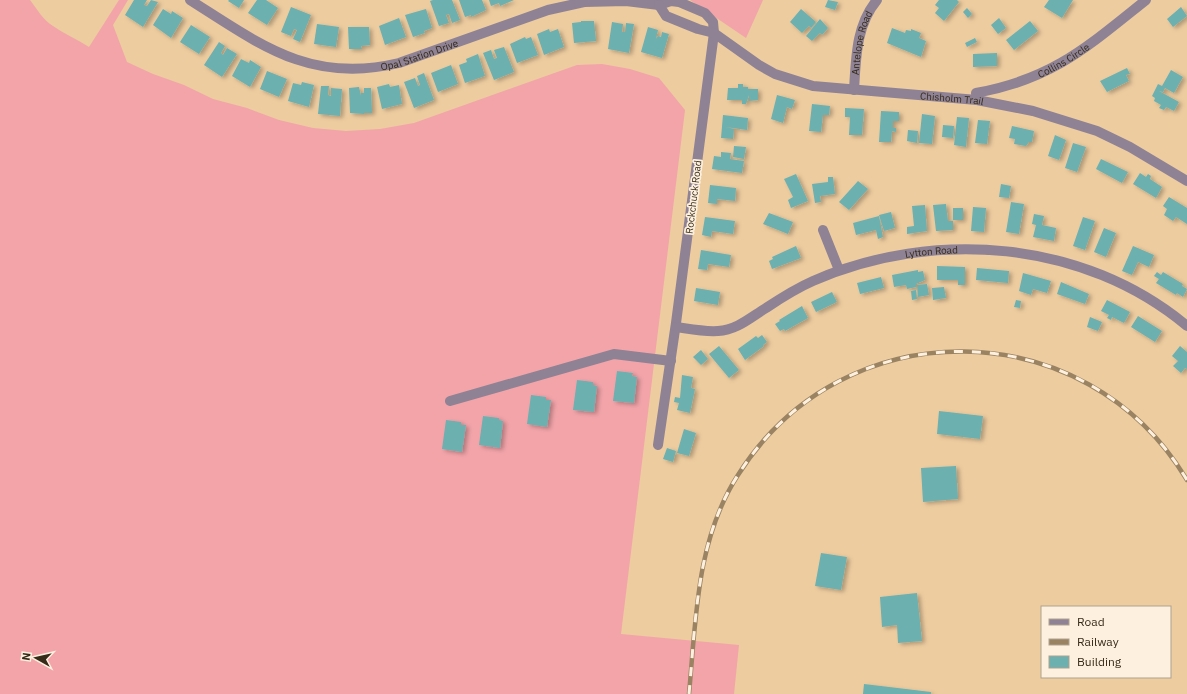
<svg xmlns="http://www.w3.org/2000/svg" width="1187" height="694" viewBox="0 0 1187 694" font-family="'IBM Plex Sans',sans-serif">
<defs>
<filter id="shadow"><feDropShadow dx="3" dy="2" stdDeviation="2" flood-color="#0004"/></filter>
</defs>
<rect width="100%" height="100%" fill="#edcc9f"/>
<path fill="#f2a4a9" d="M0,0H30C37,9 43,20 53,26C64,34 77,39 89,47L119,0H128L113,25L127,62L153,74L184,85L213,99L247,108L279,120L313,128L346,131L380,129L414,123L577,65L602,64L630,69L659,78L685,110L621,634L739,645L734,694H0Z
M690,0H763L746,38Z"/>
<path fill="#6cb0b0" filter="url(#shadow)" d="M134,0H147L144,5L147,6L151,0L158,2L143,27L125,15Z
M229,0H244L239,8L228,1Z
M257,0H266L278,8L267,25L248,13Z
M433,0H452L460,20L452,23L449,14L446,15L449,23L439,26L430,1Z
M459,0H482L486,10L471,17V15L465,17Z
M489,0H514L500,6L499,3L491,6Z
M828,0L838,2L835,10L825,7Z
M939,0H957L959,2L944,21L935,13L939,8L935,5Z
M1049,0H1073L1062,18L1044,7Z
M291,7L311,15L300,42L293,39L297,30L294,29L291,36L281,32Z
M1181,7L1187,16L1173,27L1167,19Z
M967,8L972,14L968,18L963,12Z
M163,9L171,14L172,11L183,18L171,38L153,25Z
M426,9L432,28L424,31L425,33L413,37L405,15Z
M801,9L816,22L811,28L809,26L802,33L790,22Z
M399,18L406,37L385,45L379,26Z
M999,18L1006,28L998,34L991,25Z
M820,19L828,28L822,35L820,33L812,41L806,36Z
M581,21H594L596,41L574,43L572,23L581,22Z
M1030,21L1038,31L1014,50L1006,40Z
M612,22L623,24L622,32H625L626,23L634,24L629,53L608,49Z
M317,24L339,27L336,47L314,44Z
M191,25L210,37L199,54L180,42Z
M348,27H369L370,45L361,46L362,49H349Z
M648,27L658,30L656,39L658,36L661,37L662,32L669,34L662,58L641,52Z
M892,28L905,33L906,30L911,31V29L921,33L919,38L926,41L921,57L887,43Z
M549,29L550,32L558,29L564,47L544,55L537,34Z
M525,37L526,39L531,37L538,55L517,63L510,44Z
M975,38L977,42L967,47L965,43Z
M219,42L225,46L221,53L223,55L227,48L237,54L222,77L204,65Z
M504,47L514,72L494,80L483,53L491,50L494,59L497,58L494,50Z
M997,53V66L973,67V54Z
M478,54L485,76L465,83L459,65L467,62L466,59Z
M241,59L249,63L250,60L261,67L250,87L232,76Z
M451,65L458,84L438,92L431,73Z
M1127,68L1130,74L1126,75L1129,81L1107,92L1100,81Z
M1171,70L1183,77L1174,93L1165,88L1163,92L1159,91L1179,102L1174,111L1166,107L1164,110L1159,108L1161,105L1154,101L1155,98L1152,96L1158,84L1162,86Z
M267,71L287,79L279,97L260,89Z
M424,73L434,100L414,108L404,82L415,78L418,86L420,85L417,76Z
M302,82L314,85L309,107L288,101L293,83L301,85Z
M389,84L390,87L399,85L402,104L382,109L377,87Z
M738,84H743V87H748V89H758V100L749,101V95L746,104H742V100H727L728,88H738Z
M321,86H329L328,95L331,96V88L342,89L340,116L318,114Z
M359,87L361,96V93H364V88H371L372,113H364V114L350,113L349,88Z
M777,95L795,100L792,109L787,107L783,123L771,119Z
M812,104L830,106L829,115H823L821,132L809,131Z
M845,108L864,109L862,135H849L850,117H845Z
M881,111L899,112V121H893V128H896V132L892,131L891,142H879Z
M922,114L935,116L932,144L919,143Z
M723,115L748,118L747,130L726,127L734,129L733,139L721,138Z
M957,117L969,118L966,147L954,145Z
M978,120L990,121L987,144L975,143Z
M943,125L954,126L953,138L942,137Z
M1012,126L1034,131L1032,142H1029L1026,146L1014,144L1015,139L1009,138Z
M908,130L918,131L917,143L907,141Z
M1055,135L1066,140L1059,160L1048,156Z
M1073,143L1086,147L1077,172L1065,168Z
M734,146L746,147L744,159L733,157Z
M721,152L731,153L730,159L744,161L742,173L712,169L714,156L721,157Z
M1101,159L1128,172L1122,183L1096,169Z
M1140,173L1146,177L1148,174L1151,176L1150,179L1162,187L1156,198L1133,184Z
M796,174L808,201L791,208L788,200L793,197L784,179Z
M828,177H833L835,194L820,196L821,202L815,203L812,184L828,182Z
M858,181L868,189L849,210L839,202Z
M1001,184L1011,186L1009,198L999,197Z
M710,185L736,188L735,201L717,199V204L708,203Z
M1169,197L1187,208V224L1176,217L1173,221L1164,215L1167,209L1163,206Z
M1011,202L1024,204L1019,234L1006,232Z
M946,204L948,221H953V230L936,231L933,205Z
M925,205L927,231L907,234V227L914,226L912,206Z
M973,207L986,208L984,232L971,231Z
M953,208H963V220H953Z
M891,212L895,228L884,231L879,215Z
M769,213L793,222L788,234L763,224Z
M1034,214L1044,216L1042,225L1056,228L1054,241L1033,237L1036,225L1032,224Z
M879,216L883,237L878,239L876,230L856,235L853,223Z
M705,217L735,221L733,234L712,231L711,237L702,235Z
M1083,217L1095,221L1085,250L1073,246Z
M1104,228L1116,233L1106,257L1094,252Z
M796,246L801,258L772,269L769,261L773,259L772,257Z
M1133,246L1154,255L1149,267L1138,262L1132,275L1122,271Z
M701,250L731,255L729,267L708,264L707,270L698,269Z
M937,266L965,267V285H958V280H937Z
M977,268L1009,271L1008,283L976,280Z
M918,270V272L923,271L925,280L916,284V287L907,289L906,285L894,287L892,275Z
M1157,272L1161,275L1163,272L1183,284L1182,286L1187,289L1183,297L1177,293L1176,295L1156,283L1159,279L1154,276Z
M1023,273L1051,281L1047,293L1033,289L1031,295L1019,291Z
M881,277L884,288L860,294L857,283Z
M1061,282L1089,294L1085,304L1057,294Z
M927,284L929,295L918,297L917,285Z
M944,287L946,298L933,300L932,288Z
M696,288L720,292L718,305L694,301Z
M916,290L917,299L912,300L911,291Z
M832,292L837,302L816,312L811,302Z
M1016,300L1021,301L1020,308L1014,307Z
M1107,300L1130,312L1124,323L1112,317L1111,320L1107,318L1109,315L1101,311Z
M802,306L808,318L785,331L784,329L780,331L775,324L780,321L779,320Z
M1138,316L1162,331L1155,342L1131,327Z
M1090,317L1102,322L1098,331L1087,327Z
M762,335L767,342L763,345L764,346L745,360L738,349L756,336L758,338Z
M719,346L739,370L729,378L709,354Z
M1180,346L1187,352V369L1185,368L1181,373L1173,366L1178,361L1172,356Z
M701,350L708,359L701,365L693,357Z
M617,371L633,373L632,376L637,377L634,403L613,401Z
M682,375L693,377L691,388L695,389L690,413L677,410L679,403L674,402L675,397L680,398Z
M577,380L593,382V385L597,386L594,412L573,410Z
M531,395L546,397V400H551L547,427L527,424Z
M939,411L983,416L980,439L937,434Z
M483,416L499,418V420L503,421L500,448L479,445Z
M446,420L461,422V425H466L462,452L442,449Z
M684,429L696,433L689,456L677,453Z
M667,448L676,451L673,462L663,459Z
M956,466L958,499L923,502L921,468Z
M821,553L847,557L841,590L815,586Z
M917,593L922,641L898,643L897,625L882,627L880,597Z
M864,684L931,692V694H863Z"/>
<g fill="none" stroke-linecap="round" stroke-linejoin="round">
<g stroke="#8e8294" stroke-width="10">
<path id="s1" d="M190,0C261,45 310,84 399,63L548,10L584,2L626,1L659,5L671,1L679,2L705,13L713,22L714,33L676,323L658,445"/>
<path id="s2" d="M659,5L666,16L698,29L714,33L759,65L775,74L813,86L977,100L1033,111L1097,131L1130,147L1187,181"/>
<path id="s3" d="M854,90C856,58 856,25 877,0"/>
<path id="s4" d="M977,100L976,93C1053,79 1087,47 1146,0"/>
<path d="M823,230L839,270"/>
<path id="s5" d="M676,327C690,329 704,332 718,331C737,330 751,317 766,308C781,298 797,288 813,281C934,228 1084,240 1187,326"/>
<path d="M450,401L614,354L671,361"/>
</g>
<defs>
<path id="rail" d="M689,694C696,619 696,540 738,475C843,308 1086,311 1187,480"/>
</defs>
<use href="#rail" stroke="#9a8362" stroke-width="4.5"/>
<use href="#rail" stroke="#fef0de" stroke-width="3" stroke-dasharray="9" stroke-linecap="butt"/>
</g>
<g text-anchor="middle" stroke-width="3.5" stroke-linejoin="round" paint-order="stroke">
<g font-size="10" fill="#362a18" stroke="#fef0de">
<text dy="4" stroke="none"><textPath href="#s3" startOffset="48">Antelope Road</textPath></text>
<text dy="4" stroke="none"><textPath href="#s1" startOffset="248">Opal Station Drive</textPath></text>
<text dy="4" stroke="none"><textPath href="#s4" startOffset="101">Collins Circle</textPath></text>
<text dy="4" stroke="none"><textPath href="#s2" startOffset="317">Chisholm Trail</textPath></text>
<text transform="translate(693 197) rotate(-83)" y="4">Rockchuck Road</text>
<text dy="4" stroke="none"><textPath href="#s5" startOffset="273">Lytton Road</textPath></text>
</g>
</g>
<rect x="1041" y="606" width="130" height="72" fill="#fef0de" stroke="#aea18f"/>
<rect x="1049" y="619" width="20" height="6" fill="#8e8294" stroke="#aea18f"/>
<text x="1077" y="626" font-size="12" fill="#362a18">Road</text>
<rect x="1049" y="639" width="20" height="6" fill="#9a8362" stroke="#aea18f"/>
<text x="1077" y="646" font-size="12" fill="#362a18">Railway</text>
<rect x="1049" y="656" width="20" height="12" fill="#6cb0b0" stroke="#aea18f"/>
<text x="1077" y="666" font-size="12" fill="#362a18">Building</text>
<g transform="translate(36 658) rotate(278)" stroke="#fef0de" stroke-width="3" paint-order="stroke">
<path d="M0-3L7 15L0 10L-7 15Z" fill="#362a18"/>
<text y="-6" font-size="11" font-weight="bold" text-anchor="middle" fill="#362a18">N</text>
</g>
</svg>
